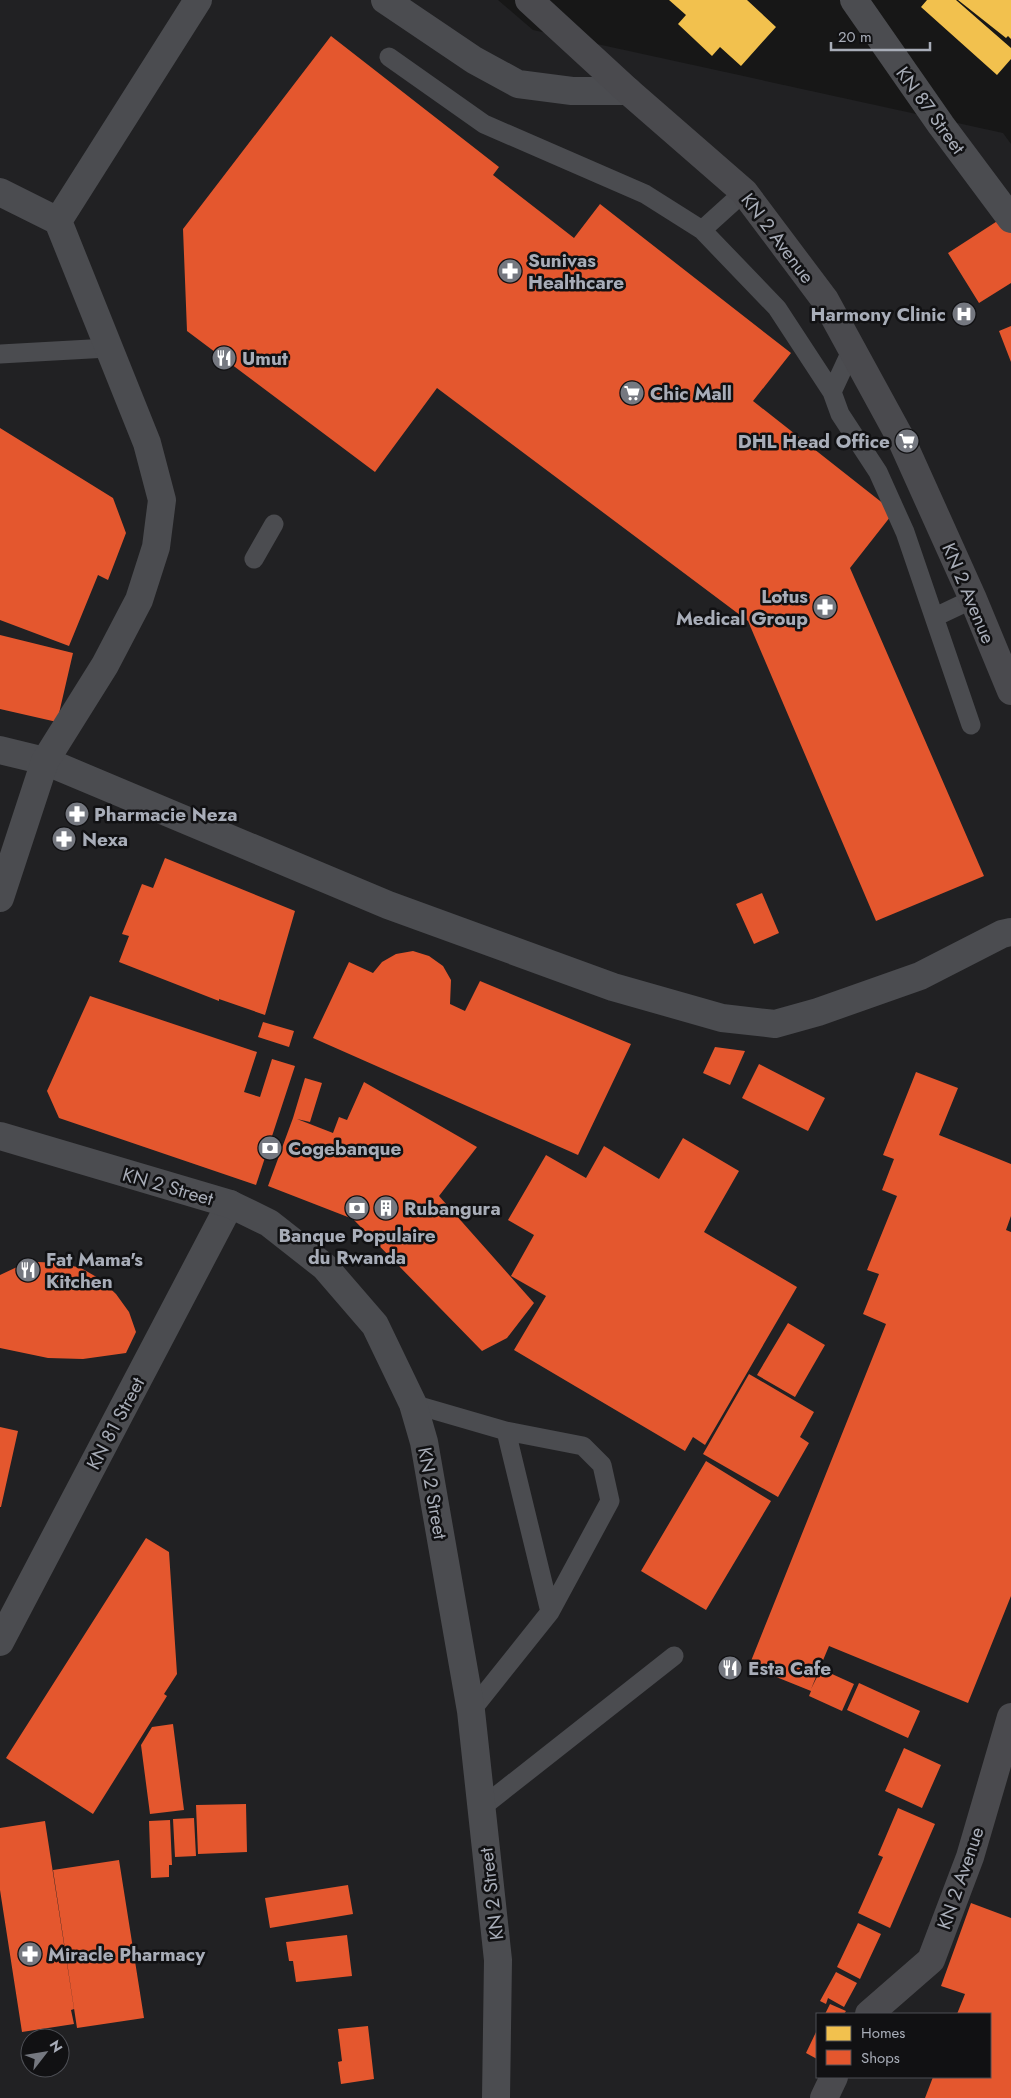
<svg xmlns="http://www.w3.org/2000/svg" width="1011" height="2098" viewBox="0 0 1011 2098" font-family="Jost,sans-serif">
<rect width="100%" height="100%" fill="#171717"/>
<path fill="#212123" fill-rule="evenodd" d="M0,0H498L533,30L1003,133L1011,144V2098H0ZM817,2014H990V2077H817ZM30,2038H60V2068H30Z"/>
<path fill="#f2c14e" d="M669,0H747L776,27L741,66L720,47L712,56L678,24L686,15Z
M927,0H956L1011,48V59L997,75L921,7Z
M958,0H1011V39L1008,36L1006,38Z"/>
<path fill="#e4572e" d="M331,36L499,167L493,175L574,238L600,204L791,353L753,401L894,512L850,568L984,876L876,921L748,621L437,388L375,472L187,331L183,229Z
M1002,218L1011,232V283L979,303L948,253Z
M1011,326V362L999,331Z
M0,428L113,498L126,533L108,580L98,575L69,646L0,620Z
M0,635L73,653L57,722L0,709Z
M165,858L295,911L265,1015L219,999V1001L119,962L129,936L122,934L142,884L153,888Z
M762,893L779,933L754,944L736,904Z
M413,951L429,956L443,966L451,980L450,1004L465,1011L480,981L631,1044L578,1155L313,1038L349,962L373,973L382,962L396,954Z
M90,996L257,1052L244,1092L260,1097L272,1059L295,1066L256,1185L59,1118L47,1091Z
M263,1022L294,1031L289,1047L258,1037Z
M715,1047L745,1051L730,1085L703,1073Z
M759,1064L825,1098L808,1131L742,1098Z
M916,1072L958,1088L939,1135L1011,1164V1216L1006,1230L1011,1232V1596L968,1703L829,1646L811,1689L821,1669L854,1684L842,1711L809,1696L811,1691L749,1666L886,1324L863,1314L879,1274L867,1270L897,1196L882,1190L894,1159L883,1155Z
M305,1078L322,1083L310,1122L297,1119L333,1133L339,1117L347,1120L364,1082L477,1147L439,1196L534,1303L507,1338L482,1351L353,1219L268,1186L293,1118Z
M683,1138L739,1171L704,1232L797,1287L705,1445L693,1437L685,1451L514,1350L546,1296L511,1276L534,1235L508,1220L546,1155L586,1178L604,1146L659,1179Z
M38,1262L60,1263L81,1268L100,1279L116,1294L129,1312L136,1332L126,1353L83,1359L48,1358L0,1348V1275L17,1267Z
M788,1323L825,1345L795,1397L757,1375Z
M749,1374L814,1412L800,1437L809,1443L778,1497L703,1454Z
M0,1427L18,1431L1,1507H0Z
M706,1461L771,1501L706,1610L641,1571Z
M146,1538L169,1552L177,1674L164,1694L167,1696L93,1814L6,1758Z
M859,1683L920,1711L908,1738L847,1710Z
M173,1724L184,1810L150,1814L141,1745L152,1727Z
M904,1748L941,1765L922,1808L885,1791Z
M246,1804L247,1852L198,1854L196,1805Z
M898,1808L935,1824L890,1928L858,1913L883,1857L878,1855Z
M194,1818L196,1856L175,1857L173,1819Z
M170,1820L172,1865H169V1877L151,1878L149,1821Z
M45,1821L74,2009L71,2010L74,2024L22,2032L0,1890V1828Z
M119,1860L144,2018L77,2028L53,1870Z
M348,1885L353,1914L270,1928L265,1898Z
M971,1903L1011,1918V2098H925L933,2077H990V2014H957L965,1994L941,1986Z
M858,1923L881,1934L860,1979L837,1967Z
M347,1935L352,1976L296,1982L293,1961H289L286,1942Z
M836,1972L857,1983L844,2007L828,1998L826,2004L820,2001Z
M830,2004L846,2011L844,2014H825Z
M368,2026L374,2079L341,2084L338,2062L342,2061L338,2029Z
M817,2030V2059L806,2053Z"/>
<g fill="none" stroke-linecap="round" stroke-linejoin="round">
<path stroke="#4b4c50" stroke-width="19" d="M389,57L484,124L645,194L702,230L777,308L832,392
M702,230L744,192
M852,349L832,392L840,414L878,472L905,532L971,725
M0,354L108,348
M254,559L274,524
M935,617L973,599
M413,1404L506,1431L583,1446L602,1465L610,1501L550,1612L471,1711
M506,1431L550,1612
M481,1808L674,1656"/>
<path stroke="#4b4c50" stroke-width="28" d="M854,0L941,125L1011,219
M0,750L45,761L388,905L613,987L722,1018L775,1024L818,1012L920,976L1002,934L1011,932
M0,1642L230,1204"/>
<path stroke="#4b4c50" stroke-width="28" d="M385,0L474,60L518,84L572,91H628
M0,192L58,221L147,443L162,500L156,547L139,600L105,665L45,761L0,898
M58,221L198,0
M0,1136L230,1204L269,1223L325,1267L375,1325L413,1404L424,1442L471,1711L498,1960L496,2098"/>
<path stroke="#4a4a4e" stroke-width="28" d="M529,0L628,91L744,192L825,300L901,439L973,599L1011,691
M869,2014L931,1960L970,1857L1011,1717
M824,2098L834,2077"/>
</g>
<defs>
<symbol id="pharmacy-disc" viewBox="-11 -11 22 22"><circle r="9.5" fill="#757880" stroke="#111113"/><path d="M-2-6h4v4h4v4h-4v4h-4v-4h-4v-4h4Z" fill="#fff"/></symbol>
<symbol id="hospital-disc" viewBox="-11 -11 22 22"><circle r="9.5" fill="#757880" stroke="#111113"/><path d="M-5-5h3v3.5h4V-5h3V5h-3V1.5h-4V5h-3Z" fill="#fff"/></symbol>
<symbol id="restaurant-disc" viewBox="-11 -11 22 22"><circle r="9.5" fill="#757880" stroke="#111113"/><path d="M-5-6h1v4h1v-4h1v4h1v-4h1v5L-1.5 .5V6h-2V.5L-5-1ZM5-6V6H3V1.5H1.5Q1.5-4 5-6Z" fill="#fff"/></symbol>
<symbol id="supermarket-disc" viewBox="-11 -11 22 22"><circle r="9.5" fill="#757880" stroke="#111113"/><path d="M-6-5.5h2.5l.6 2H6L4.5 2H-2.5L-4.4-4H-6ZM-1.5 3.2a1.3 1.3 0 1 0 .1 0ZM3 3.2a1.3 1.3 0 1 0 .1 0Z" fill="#fff"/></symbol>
<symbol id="bank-disc" viewBox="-11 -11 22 22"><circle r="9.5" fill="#757880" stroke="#111113"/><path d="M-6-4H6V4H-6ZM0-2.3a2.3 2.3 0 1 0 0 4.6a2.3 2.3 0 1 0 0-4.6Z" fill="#fff"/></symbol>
<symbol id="building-disc" viewBox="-11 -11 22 22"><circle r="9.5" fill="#757880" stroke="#111113"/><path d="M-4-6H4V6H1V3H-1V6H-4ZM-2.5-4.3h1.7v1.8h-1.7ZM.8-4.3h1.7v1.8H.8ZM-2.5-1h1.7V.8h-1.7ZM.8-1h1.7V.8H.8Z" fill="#fff"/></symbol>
</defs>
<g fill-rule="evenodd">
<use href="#pharmacy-disc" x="496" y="257" width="28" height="28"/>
<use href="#hospital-disc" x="950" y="300" width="28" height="28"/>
<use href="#restaurant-disc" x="210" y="344" width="28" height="28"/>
<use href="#supermarket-disc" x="618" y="379" width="28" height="28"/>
<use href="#supermarket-disc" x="893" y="427" width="28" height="28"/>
<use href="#pharmacy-disc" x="811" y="593" width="28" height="28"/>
<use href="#pharmacy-disc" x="63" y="800" width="28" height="28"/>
<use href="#pharmacy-disc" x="50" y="825" width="28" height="28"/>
<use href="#bank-disc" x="256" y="1134" width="28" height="28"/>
<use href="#bank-disc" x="343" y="1194" width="28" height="28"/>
<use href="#building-disc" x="372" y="1194" width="28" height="28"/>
<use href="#restaurant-disc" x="14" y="1256" width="28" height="28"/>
<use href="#restaurant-disc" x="716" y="1654" width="28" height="28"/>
<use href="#pharmacy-disc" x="16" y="1940" width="28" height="28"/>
</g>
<g text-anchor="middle" stroke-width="5" stroke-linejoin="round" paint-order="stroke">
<g font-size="19" fill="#a8adb8" stroke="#111113">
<text transform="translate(931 110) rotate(54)" y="7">KN 87 Street</text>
<text transform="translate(778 238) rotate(53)" y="7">KN 2 Avenue</text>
<text transform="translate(969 593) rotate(67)" y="7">KN 2 Avenue</text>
<text transform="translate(168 1186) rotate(16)" y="7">KN 2 Street</text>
<text transform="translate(115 1423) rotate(-62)" y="7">KN 81 Street</text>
<text transform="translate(433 1493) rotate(80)" y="7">KN 2 Street</text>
<text transform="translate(960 1878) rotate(-71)" y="7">KN 2 Avenue</text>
<text transform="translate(491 1894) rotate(-97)" y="7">KN 2 Street</text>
</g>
<g font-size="19" font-weight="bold" fill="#a8adb8" stroke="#111113" text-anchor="start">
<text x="528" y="267">Sunivas<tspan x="528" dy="22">Healthcare</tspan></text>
<text x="946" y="321" text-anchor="end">Harmony Clinic</text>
<text x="242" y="365">Umut</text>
<text x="650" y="400">Chic Mall</text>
<text x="890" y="448" text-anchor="end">DHL Head Office</text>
<text x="808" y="603" text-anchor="end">Lotus<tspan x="808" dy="22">Medical Group</tspan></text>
<text x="94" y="821">Pharmacie Neza</text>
<text x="82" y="846">Nexa</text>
<text x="288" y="1155">Cogebanque</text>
<text x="404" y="1215">Rubangura</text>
<text x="357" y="1242" text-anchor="middle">Banque Populaire<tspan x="357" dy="22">du Rwanda</tspan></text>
<text x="46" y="1266">Fat Mama's<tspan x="46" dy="22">Kitchen</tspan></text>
<text x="748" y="1675">Esta Cafe</text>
<text x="48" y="1961">Miracle Pharmacy</text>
</g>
</g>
<rect x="816" y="2013" width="175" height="65" fill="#111113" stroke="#4d4f55"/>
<rect x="826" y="2026" width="25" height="15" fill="#f2c14e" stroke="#4d4f55"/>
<text x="861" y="2038" font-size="15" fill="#a8adb8">Homes</text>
<rect x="826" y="2050" width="25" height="15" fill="#e4572e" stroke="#4d4f55"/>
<text x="861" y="2063" font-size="15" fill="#a8adb8">Shops</text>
<g transform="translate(45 2053) rotate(59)"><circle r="24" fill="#111113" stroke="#4d4f55"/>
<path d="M0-4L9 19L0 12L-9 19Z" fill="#757880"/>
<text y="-8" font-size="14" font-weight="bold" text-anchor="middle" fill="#a8adb8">N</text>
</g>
<path d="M831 42v8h99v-8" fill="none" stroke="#a8adb8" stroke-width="2.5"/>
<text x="838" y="42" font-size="15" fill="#a8adb8" stroke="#111113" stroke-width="4" paint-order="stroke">20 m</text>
</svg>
